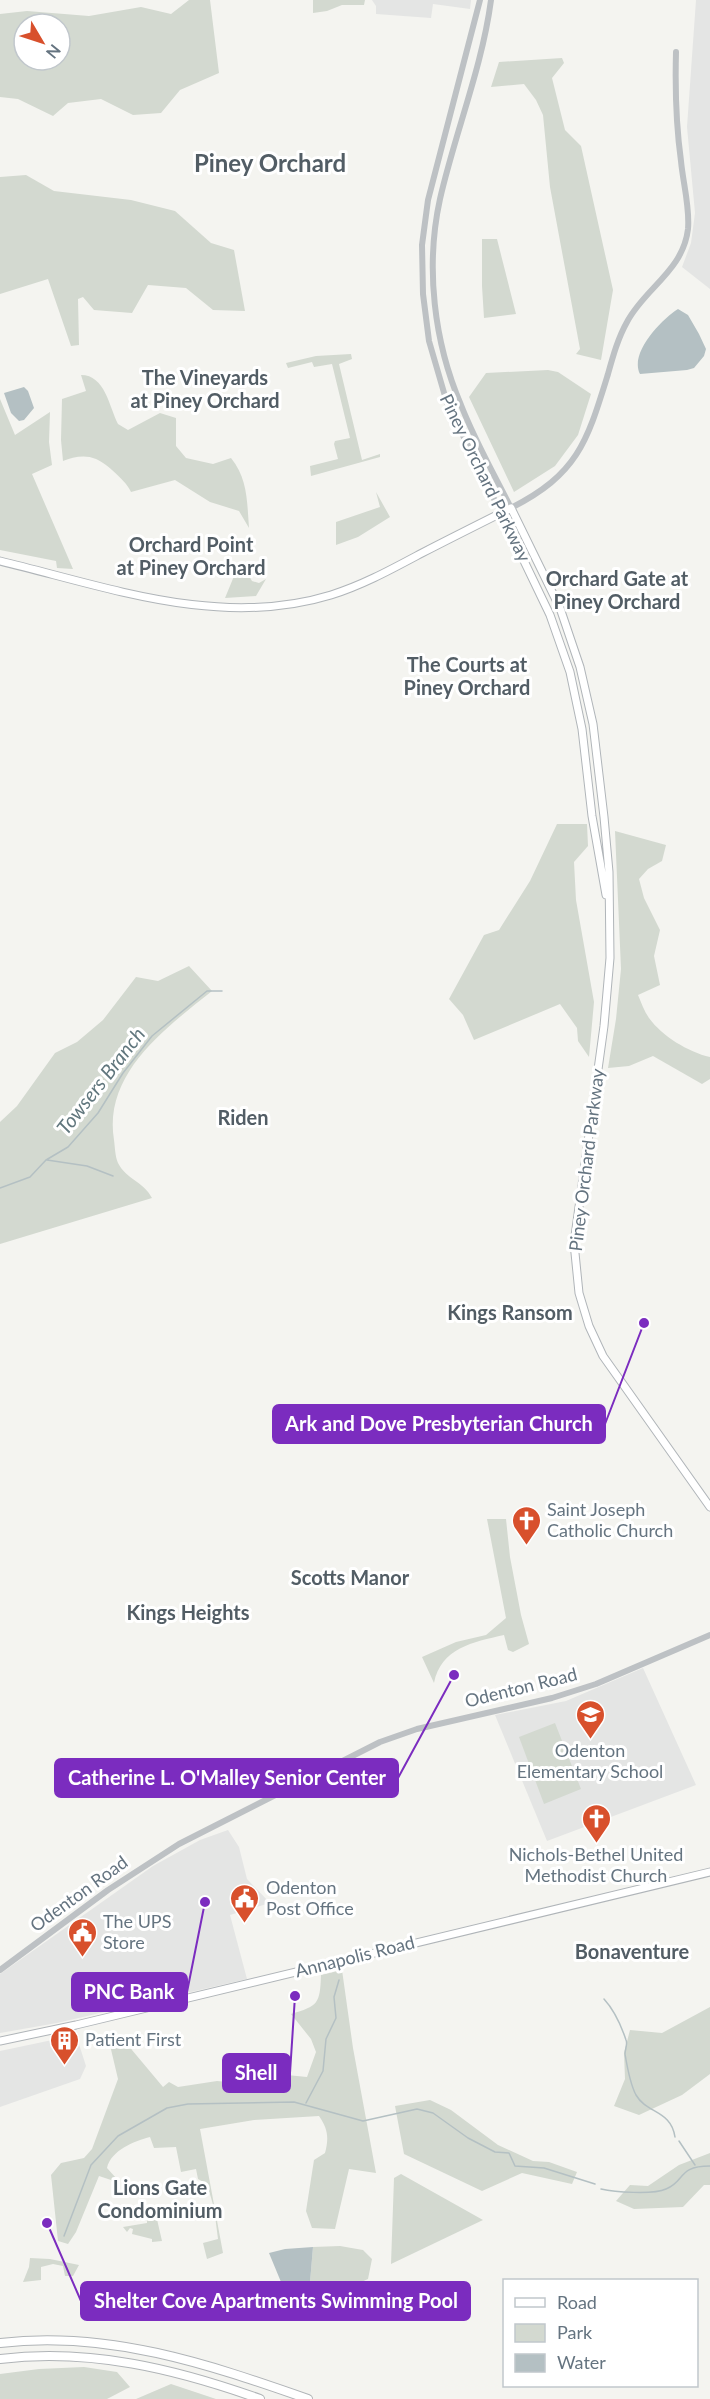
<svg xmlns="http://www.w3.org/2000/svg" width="710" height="2399" viewBox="0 0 710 2399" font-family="Lato,sans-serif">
<rect width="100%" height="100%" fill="#f4f4f0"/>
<path fill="#e4e5e4" d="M372,0H471L470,9L433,4L431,18L376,14V6Z
M696,0H710V289L682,267L691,243L695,213L687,127Z
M643,1668L696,1785L547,1841L495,1715L566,1701Z
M228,1830L239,1847L247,1879L270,1903L230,1915L247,1979L57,2023L0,2033V1974L153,1866L200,1840Z
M76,2035L86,2066L80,2079L0,2107V2051Z"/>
<path fill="#d3d9d0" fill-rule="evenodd" d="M189,0H210L219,73L180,90L161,113L133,115L101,99L68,103L53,116L18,99L0,97V14L27,11L89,16L141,7L171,14ZM24,24H60V60H24Z
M313,0H365L364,5H342L327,11L313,13Z
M562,58L564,63L552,78L565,130L581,146L613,290L601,360L576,354L580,349L550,187L543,115L536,100L524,84L491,87L499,62Z
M26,175L54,191L131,200L175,211L211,243L234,250L245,311L213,310L186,288L148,285L132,313L94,310L83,297L78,299L79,345L71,346L48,279L0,294V177Z
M482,239H497L516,314L484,318L482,286Z
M351,354L352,359L339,364L362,460L380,454V457L311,476L310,466L338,459L334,444L335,441L350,438L332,364L314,367L312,362L288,368L286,363L316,356Z
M548,370L558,372L591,394L578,435L555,466L514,492L469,397L486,373Z
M81,375C105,375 109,406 118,424L128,430L160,413L176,418V446L186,458L213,464L231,458C248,479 247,502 249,528L239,511L210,502L175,480L131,492C128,483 106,463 96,459C85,454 73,457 63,461L61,440L62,399L86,391Z
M0,399L15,435L50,412L49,442L52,465L32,474L73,569L57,568L56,561L0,550Z
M376,492L390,517L358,537L336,545V522L380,507Z
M239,564L245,569L252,581L259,583L266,579L256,596L225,598Z
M557,824H587L588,846L574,862L576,900L594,1002L589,1057L578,1041L577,1028L560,1004L474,1040L463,1015L449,999L484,935L499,930L530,881Z
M615,831L666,845L662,861L648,869L639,879L644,898L660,930L654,956L660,985L638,995C641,1002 644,1011 649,1018C662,1036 688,1052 710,1057V1079L702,1084L653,1056L629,1066L608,1068L616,1019L621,969Z
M189,966L212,991C166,1028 103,1073 114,1140C115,1147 115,1156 118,1163C126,1179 144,1182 152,1198L0,1244V1122L17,1106L55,1053L77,1042L103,1020L136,977L158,981Z
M487,1519H506L510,1557L521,1615L529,1644L513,1652L508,1650L504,1635C473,1642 441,1648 434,1683L422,1657L456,1642L486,1635L506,1618Z
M555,1723L581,1789L544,1804L519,1737Z
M342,1970L353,2048L376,2173L349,2169L335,2229L312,2228L306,2211L314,2160L325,2153C329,2138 328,2129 319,2116L254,2120L200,2129L223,2253L207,2259L203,2243L218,2239L214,2208L207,2184L198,2179L196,2169L181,2172L176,2147L154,2148L150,2137C135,2141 111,2150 107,2168L116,2178L112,2182L111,2180L99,2176L76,2232L68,2244L58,2241L51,2175L61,2163L84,2158L92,2149L118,2079L109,2041L126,2039L132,2050L163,2087L169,2082L178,2087L217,2081L228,2082L259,2076L270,2080L287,2075L307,2077L316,2052L311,2039L291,2014C318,2006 320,2004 321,1975Z
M710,2007V2074L682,2095L639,2115L614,2106L625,2079L624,2053L630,2030L662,2033Z
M430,2100L451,2110L498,2145L533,2161L549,2162L577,2172L572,2184L522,2173L482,2191L404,2154L395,2106Z
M710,2153V2185H704L683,2207L634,2209L616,2201L630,2185L648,2186L679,2165Z
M401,2174L483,2220L391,2264L394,2178Z
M156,2215L162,2241L152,2242V2239L132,2234L133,2229L130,2228L127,2232L123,2227L147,2223V2220Z
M340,2246L363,2250L372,2259L368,2279L308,2306L313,2247Z
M30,2258L50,2259L79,2265L73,2276H65L63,2266L53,2264L41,2267V2280L23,2282L29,2267Z
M84,2367L117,2372L130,2387L107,2399H0V2374L39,2369Z
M171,2384L216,2399H136Z"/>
<path fill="#b4c0c3" d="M678,309L688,315L699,334L706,349L704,356L694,368L687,370L640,374C629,353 662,319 678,309Z
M24,387L28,391L34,408L24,420L19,421L11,413L4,393Z
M313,2247L308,2306L283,2298L281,2282L269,2253L285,2249Z"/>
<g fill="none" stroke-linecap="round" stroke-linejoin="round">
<path stroke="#b4c0c3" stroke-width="1.5" d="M47,1160L87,1166L113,1176
M0,1188L30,1177L46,1160L68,1147L98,1113L123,1073L152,1036L207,991H222
M604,1999C615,2011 621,2025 626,2040C628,2044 625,2049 625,2054C627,2066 630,2084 636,2095C647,2114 671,2110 675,2137
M306,2103L323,2071L326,2039L336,2018L334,1997L339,1980
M679,2141L695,2165
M601,2189C614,2192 653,2195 666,2189C686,2181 677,2166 710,2166
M64,2236L91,2165L118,2136L167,2108L188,2104L294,2102L363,2121L417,2109L433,2113L468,2138L495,2152L509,2153L515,2166L544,2168L595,2184"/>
<defs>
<path id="secondary" d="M501,513L550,615L570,672L582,729L592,816L606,895
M0,561C108,587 220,629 331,595C363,585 392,569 422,553C451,538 481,523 511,508L560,608L580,667L593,724L604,817L609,872L610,958L604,1026L574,1243L579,1293L589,1326L603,1356L710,1507
M0,2041L76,2025L710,1872"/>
<path id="motorway" d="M0,2343C108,2330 208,2364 308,2399
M0,2359C90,2348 176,2369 260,2399"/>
</defs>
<use href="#secondary" stroke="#b0b5b9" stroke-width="9"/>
<use href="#motorway" stroke="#b0b4b7" stroke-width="10"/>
<path stroke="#bdc1c4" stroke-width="6" d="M480,0L428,200L422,245L423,294L429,341L447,403L501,513
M491,0C482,68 455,133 440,199C425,267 434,342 461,405C475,441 494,474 511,508C578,474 587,442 608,374C613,356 618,338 627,322C645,288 683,271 688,229C690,207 683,183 681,161C676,125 675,89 676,52
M0,1970L108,1890L179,1844L380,1742L417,1729L552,1698L596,1684L710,1635"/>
<use href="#secondary" stroke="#fff" stroke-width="7"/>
<use href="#motorway" stroke="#fff" stroke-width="8"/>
</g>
<defs>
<symbol id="church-pin" viewBox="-11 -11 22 30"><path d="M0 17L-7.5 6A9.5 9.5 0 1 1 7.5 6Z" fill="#d8502c" stroke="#fff"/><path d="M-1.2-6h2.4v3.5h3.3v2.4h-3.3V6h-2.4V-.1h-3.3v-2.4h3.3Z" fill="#fff"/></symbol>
<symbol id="school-pin" viewBox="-11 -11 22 30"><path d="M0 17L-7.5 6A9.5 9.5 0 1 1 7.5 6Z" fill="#d8502c" stroke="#fff"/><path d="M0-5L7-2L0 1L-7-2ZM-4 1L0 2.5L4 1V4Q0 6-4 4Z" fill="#fff"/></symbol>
<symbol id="civic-pin" viewBox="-11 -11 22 30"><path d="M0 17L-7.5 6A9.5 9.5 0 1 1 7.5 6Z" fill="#d8502c" stroke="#fff"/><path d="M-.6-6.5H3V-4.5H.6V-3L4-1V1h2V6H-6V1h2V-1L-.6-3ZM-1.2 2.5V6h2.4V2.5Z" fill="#fff"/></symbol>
<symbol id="building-pin" viewBox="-11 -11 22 30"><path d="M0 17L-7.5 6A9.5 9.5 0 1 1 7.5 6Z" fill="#d8502c" stroke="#fff"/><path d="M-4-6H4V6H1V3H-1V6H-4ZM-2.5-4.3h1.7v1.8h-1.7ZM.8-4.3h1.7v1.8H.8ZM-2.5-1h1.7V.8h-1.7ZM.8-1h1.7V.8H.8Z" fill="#fff"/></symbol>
</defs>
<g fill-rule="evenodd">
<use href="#church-pin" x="510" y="1504" width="33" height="45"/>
<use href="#school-pin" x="574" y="1698" width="33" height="45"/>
<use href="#church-pin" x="580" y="1802" width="33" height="45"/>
<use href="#civic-pin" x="228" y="1882" width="33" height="45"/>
<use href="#civic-pin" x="66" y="1916" width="33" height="45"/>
<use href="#building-pin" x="48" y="2024" width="33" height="45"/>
</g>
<g text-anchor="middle" stroke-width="6" stroke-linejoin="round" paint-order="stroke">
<g font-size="18" fill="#657480" stroke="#fff">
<text transform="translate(485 478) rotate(64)" y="6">Piney Orchard Parkway</text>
<text transform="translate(587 1160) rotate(-83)" y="6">Piney Orchard Parkway</text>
<text transform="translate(521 1688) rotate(-14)" y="6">Odenton Road</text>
<text transform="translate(79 1894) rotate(-36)" y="6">Odenton Road</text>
<text transform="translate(355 1957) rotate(-14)" y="6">Annapolis Road</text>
</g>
<g font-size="18" fill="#657480" stroke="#fff" text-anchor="start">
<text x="547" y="1516">Saint Joseph<tspan x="547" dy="21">Catholic Church</tspan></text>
<text x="590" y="1757" text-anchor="middle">Odenton<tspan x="590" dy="21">Elementary School</tspan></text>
<text x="596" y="1861" text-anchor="middle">Nichols-Bethel United<tspan x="596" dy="21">Methodist Church</tspan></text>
<text x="266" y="1894">Odenton<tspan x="266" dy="21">Post Office</tspan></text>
<text x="103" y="1928">The UPS<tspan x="103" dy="21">Store</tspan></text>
<text x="85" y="2046">Patient First</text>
</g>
<g font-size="20" font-weight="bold" fill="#525d65" stroke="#fff">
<text x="205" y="385">The Vineyards<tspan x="205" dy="23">at Piney Orchard</tspan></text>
<text x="191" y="552">Orchard Point<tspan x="191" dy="23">at Piney Orchard</tspan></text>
<text x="617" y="586">Orchard Gate at<tspan x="617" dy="23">Piney Orchard</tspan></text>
<text x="467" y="672">The Courts at<tspan x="467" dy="23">Piney Orchard</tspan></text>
<text x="243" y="1125">Riden</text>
<text x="510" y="1320">Kings Ransom</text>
<text x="350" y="1585">Scotts Manor</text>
<text x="188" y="1620">Kings Heights</text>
<text x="632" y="1959">Bonaventure</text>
<text x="160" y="2195">Lions Gate<tspan x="160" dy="23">Condominium</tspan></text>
</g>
<g font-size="20" font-style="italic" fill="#60767d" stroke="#fff">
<text transform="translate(101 1081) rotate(-52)" y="7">Towsers Branch</text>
</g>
<g font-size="24" font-weight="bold" fill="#525d65" stroke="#fff">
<text x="270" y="172">Piney Orchard</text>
</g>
</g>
<path fill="none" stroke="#7b2cbf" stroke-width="2" d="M644 1323L605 1424M454 1675L398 1778M205 1902L187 1992M295 1996L290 2073M47 2223L81 2301"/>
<g fill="#7b2cbf" stroke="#fff" stroke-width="2">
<circle cx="644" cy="1323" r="6"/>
<circle cx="454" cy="1675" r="6"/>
<circle cx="205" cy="1902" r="6"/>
<circle cx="295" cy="1996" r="6"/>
<circle cx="47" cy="2223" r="6"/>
</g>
<g fill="#7b2cbf" stroke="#7b2cbf" stroke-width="2">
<rect x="273" y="1405" width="332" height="38" rx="6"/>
<rect x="55" y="1759" width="343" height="38" rx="6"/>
<rect x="72" y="1973" width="115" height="38" rx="6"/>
<rect x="223" y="2054" width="67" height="38" rx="6"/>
<rect x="81" y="2282" width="389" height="38" rx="6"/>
</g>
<g font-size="20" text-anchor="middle" font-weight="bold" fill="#fff">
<text x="439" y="1431">Ark and Dove Presbyterian Church</text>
<text x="227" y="1785">Catherine L. O'Malley Senior Center</text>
<text x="129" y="1999">PNC Bank</text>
<text x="256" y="2080">Shell</text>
<text x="276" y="2308">Shelter Cove Apartments Swimming Pool</text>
</g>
<rect x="503" y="2279" width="195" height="108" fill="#ffffff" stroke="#c1c7cc" stroke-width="1.5"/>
<rect x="515" y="2298" width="30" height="9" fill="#ffffff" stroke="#c1c7cc" stroke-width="1.5"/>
<text x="557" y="2309" font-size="18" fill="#657480">Road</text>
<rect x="515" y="2324" width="30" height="18" fill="#d3d9d0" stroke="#c1c7cc" stroke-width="1.5"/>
<text x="557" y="2339" font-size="18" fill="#657480">Park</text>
<rect x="515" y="2354" width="30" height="18" fill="#b4c0c3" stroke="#c1c7cc" stroke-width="1.5"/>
<text x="557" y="2369" font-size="18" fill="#657480">Water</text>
<g transform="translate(42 42) rotate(129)"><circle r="28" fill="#ffffff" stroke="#c1c7cc" stroke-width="1.5"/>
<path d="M0-4.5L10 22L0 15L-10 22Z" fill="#d8502c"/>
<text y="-9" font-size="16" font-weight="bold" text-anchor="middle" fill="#657480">N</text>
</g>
</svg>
